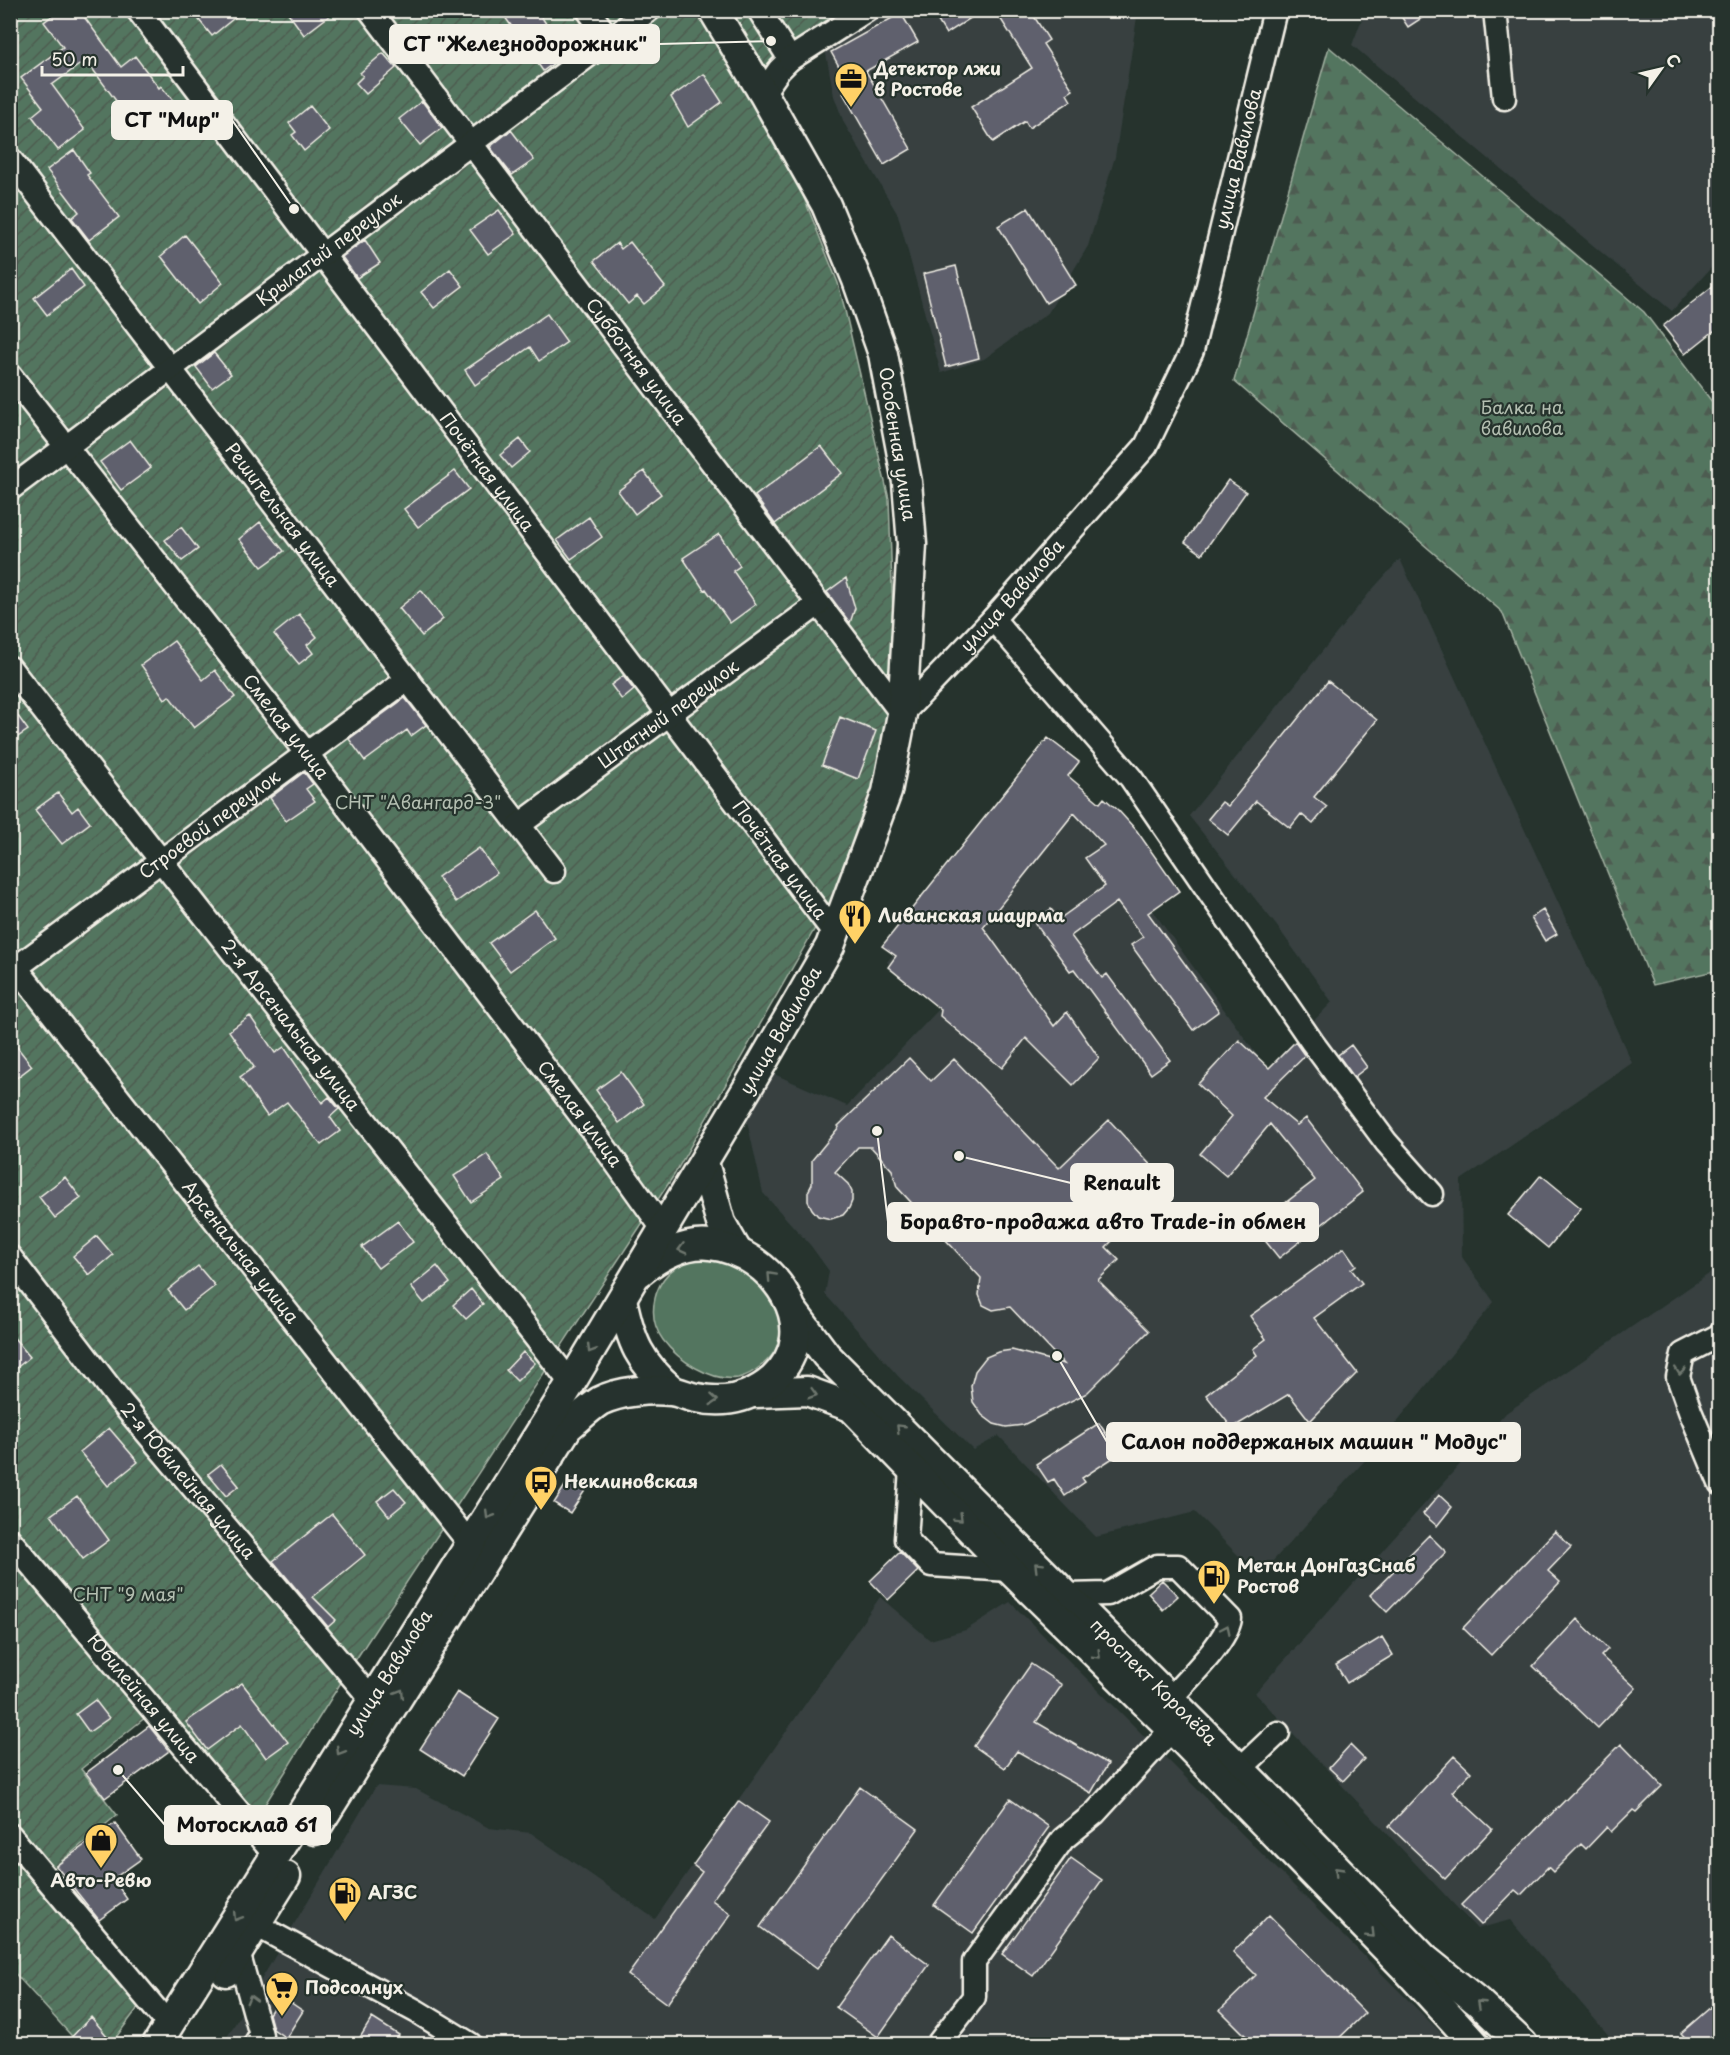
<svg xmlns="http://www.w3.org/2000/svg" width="1730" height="2055" viewBox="0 0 1730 2055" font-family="'Playpen Sans',sans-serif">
<defs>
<pattern id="forest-firs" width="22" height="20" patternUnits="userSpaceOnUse" patternTransform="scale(1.5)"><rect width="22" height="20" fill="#53745e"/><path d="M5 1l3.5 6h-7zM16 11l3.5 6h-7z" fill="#4e5c51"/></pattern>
<pattern id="garden-furrows" width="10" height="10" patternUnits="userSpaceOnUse" patternTransform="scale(1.5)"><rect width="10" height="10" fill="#53745e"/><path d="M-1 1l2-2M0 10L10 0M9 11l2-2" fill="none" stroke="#4e5c51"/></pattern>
</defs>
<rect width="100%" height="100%" fill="#26332d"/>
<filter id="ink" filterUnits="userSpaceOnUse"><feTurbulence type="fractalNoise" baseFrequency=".0167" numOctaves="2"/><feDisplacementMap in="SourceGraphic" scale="12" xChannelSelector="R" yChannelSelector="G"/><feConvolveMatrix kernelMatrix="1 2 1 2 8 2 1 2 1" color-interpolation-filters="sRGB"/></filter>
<g filter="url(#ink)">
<path fill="#374040" d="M887,11H1138L1115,157L1088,246L1048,313L984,359L941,373L898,215L844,123L834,96L825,49Z
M1365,11H1719V259L1672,311L1352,45Z
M1400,559L1632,1063L1461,1180L1462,1257L1494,1302L1369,1456L1259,1576L1195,1512L1096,1537L999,1436L973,1450L898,1376L825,1294L829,1271L811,1246L763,1193L745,1112L774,1074L847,1106L942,1006L887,962L1046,766L1090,824L1267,1069L1332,1002L1276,925L1189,816L1370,592Z
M1719,1267V2044H1616L1510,1920L1477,1929L1255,1693L1506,1413Z
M880,1597L930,1640L966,1630L1010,1602L1452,2044H223L376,1786L416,1789L489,1828L531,1833L655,1919Z"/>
<path fill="#53745e" stroke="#a4b2a3" stroke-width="1.5" d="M702,1258C714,1258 726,1261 737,1266C742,1269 747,1274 751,1278C757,1282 764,1287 768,1293C786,1316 786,1347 762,1365C755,1371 746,1376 738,1378C711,1382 678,1360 663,1340C645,1315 654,1279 680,1265C687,1261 694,1260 702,1258Z"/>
<path fill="url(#forest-firs)" stroke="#a4b2a3" stroke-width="1.5" d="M1329,47L1644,312L1719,411V970L1653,985L1502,612L1234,381Z"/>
<path fill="url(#garden-furrows)" stroke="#a4b2a3" stroke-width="1.5" d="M10,11H698L744,85L802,193L838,283L844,306L889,499L895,674L879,771L834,895L674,1175L345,1676L254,1822L156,1709L81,1769L117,1815L46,1874L143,2001L111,2044H79L10,1968Z
M719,11H853L757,72Z"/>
<path fill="#5f606d" stroke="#f4f1e8" stroke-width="1.5" d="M60,10H79L121,67L135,56L159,88L161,86L181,110L150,135L126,106L122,109L86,60L52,85L85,130L58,150L32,116L43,107L21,78L63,47L44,22Z
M210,10H244L212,36L199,20Z
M286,10H337L304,35Z
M500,10H537L566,54L543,71Z
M931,10H983L946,34Z
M995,10H1030L1049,40L1043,44L1073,90L1067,94L1071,101L1029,128L1025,121L993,142L971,107L1032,68Z
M1397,10H1434L1408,27Z
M901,13L918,42L866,71L911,149L884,165L843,93L851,88L831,52Z
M383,53L396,68L366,94L356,83L363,76L360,73Z
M704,74L722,102L688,127L671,97Z
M422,101L442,128L420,145L399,119Z
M310,106L329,130L304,151L292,135L296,132L289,123Z
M511,130L534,160L512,175L490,147Z
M74,150L90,173L87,175L119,217L89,240L72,218L79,212L47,170Z
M1028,208L1076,285L1046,303L998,226Z
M499,210L516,234L488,254L470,230Z
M185,235L223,283L198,304L161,256Z
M365,240L380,263L357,278L342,257Z
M630,242L665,287L644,304L637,296L628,304L594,261L617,243L621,249Z
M956,266L979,358L946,367L923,274Z
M71,269L84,287L47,315L34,298Z
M450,269L463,286L434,308L421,292Z
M1719,281V327L1685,354L1663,326Z
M547,314L567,342L539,361L530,347L475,385L465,370Z
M214,353L231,374L212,388L196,367Z
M520,439L530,452L511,468L500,455Z
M130,440L151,468L121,490L100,462Z
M821,446L842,473L775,524L755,496Z
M455,471L469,489L418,527L404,509Z
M644,471L661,494L635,514L618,491Z
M1228,480L1246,492L1202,554L1185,542Z
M589,517L602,537L571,559L557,540Z
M260,522L284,551L262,567L239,539Z
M181,527L198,549L182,561L165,540Z
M719,534L740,566L733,571L756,604L730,623L706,589L704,590L683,558Z
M846,578L855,608L850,623L827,592Z
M421,590L443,619L422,636L399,608Z
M299,614L317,637L307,645L313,653L299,664L274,634Z
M174,641L203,680L215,670L235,697L194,728L169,696L165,699L141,665Z
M623,676L634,690L622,700L611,685Z
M1328,681L1377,720L1314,797L1327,807L1313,824L1301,814L1290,828L1256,801L1228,835L1208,819L1222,802L1228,806Z
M405,698L426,725L411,736L407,730L365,761L349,739Z
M10,705L28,730L10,742Z
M840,717L876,731L858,779L822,765Z
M1048,738L1079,762L1068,776L1100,803L1104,798L1118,810L1137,831L1179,891L1148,913L1219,1011L1193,1030L1131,945L1143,937L1117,902L1071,936L1102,978L1107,974L1170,1060L1151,1074L1074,969L1070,971L1034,922L1051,909L1059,919L1105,886L1085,858L1104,845L1074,813L983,927L1054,1026L1067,1012L1099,1058L1073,1085L1026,1038L1002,1068L940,1016L941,1010L888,967L896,956L882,946Z
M304,772L313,784L306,789L315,801L286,821L270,798Z
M58,793L72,812L78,807L90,823L62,844L35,810Z
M479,848L497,873L456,902L438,877Z
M535,910L555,938L510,971L489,943Z
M1543,910L1557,934L1545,941L1531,918Z
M250,1016L275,1053L284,1047L322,1103L329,1097L339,1109L330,1117L340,1131L321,1145L287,1102L267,1116L240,1077L254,1067L229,1031Z
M10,1038L32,1066L10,1083Z
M1239,1040L1269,1068L1295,1042L1305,1056L1263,1097L1297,1125L1306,1118L1363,1192L1279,1258L1254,1227L1315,1180L1270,1124L1226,1176L1200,1154L1232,1116L1198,1084Z
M1351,1045L1367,1067L1354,1077L1338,1055Z
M909,1058L931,1081L954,1059L1059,1168L1109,1120L1156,1171L1101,1223L1115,1238L1106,1247L1119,1260L1098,1280L1149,1331L1087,1393L1023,1425L1006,1427L994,1424L982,1415L973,1402L971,1386L975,1371L986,1357L998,1352L1012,1350L1064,1364L1010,1307L993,1310L983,1305L979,1295L981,1278L897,1187L892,1170L871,1147H858L835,1172L848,1184L852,1192V1201L849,1208L843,1215L831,1219L818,1216L812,1209L808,1201V1192L812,1184V1160L839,1127L838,1126Z
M621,1072L644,1104L619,1123L596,1090Z
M487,1154L504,1180L471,1202L454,1176Z
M1541,1175L1581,1208L1548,1248L1508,1215Z
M65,1177L81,1198L55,1218L39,1197Z
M398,1221L413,1242L378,1268L362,1247Z
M97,1236L113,1255L89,1275L73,1256Z
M1344,1248L1356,1265L1351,1269L1362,1283L1314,1318L1357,1373L1310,1421L1289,1394L1232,1428L1206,1395L1257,1355L1253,1349L1266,1339L1250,1316Z
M198,1266L215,1286L184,1310L168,1290Z
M437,1266L450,1283L424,1303L411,1287Z
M471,1289L483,1304L466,1319L453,1305Z
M10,1333L30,1357L10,1373Z
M523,1352L535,1363L517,1381L506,1370Z
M1099,1423L1119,1454L1082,1478L1085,1482L1065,1496L1054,1479L1048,1482L1036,1464Z
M109,1428L138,1462L108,1486L80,1452Z
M221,1464L239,1486L226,1496L208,1474Z
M570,1478L586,1489L570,1513L554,1503Z
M394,1488L406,1502L389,1516L377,1501Z
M1439,1495L1452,1507L1437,1526L1423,1514Z
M77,1496L109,1540L83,1559L51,1515Z
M332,1514L365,1555L313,1597L336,1620L328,1627L273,1561Z
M1555,1531L1571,1547L1548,1571L1560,1582L1491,1655L1463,1628Z
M1429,1535L1446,1552L1387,1612L1370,1595Z
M900,1552L918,1571L888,1600L870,1581Z
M1162,1580L1178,1596L1163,1610L1148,1593Z
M1577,1619L1608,1649L1601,1656L1636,1688L1598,1728L1533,1666Z
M1382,1637L1393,1655L1347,1683L1336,1665Z
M1031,1664L1062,1685L1036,1722L1108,1764L1091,1793L1017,1751L1005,1768L974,1746Z
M242,1683L288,1742L266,1758L242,1724L207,1750L186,1722Z
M457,1692L499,1719L462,1776L420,1749Z
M95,1700L109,1718L89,1732L76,1714Z
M149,1726L169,1751L105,1798L86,1773Z
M1621,1744L1662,1786L1636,1812L1633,1810L1611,1832L1607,1827L1586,1849L1581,1844L1553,1872L1548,1867L1521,1895L1515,1890L1481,1925L1461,1905Z
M1350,1745L1364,1759L1343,1781L1329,1768Z
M1454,1756L1471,1772L1452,1792L1492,1829L1445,1879L1389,1826Z
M860,1787L918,1829L817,1969L760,1927Z
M1010,1799L1049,1827L973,1933L934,1905Z
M739,1801L769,1822L712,1900L731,1914L667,2004L628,1975L702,1872L693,1865Z
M115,1823L141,1859L113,1879L127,1899L99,1920L56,1866Z
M1071,1858L1102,1880L1033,1976L1002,1954Z
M1269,1915L1365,2013L1333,2044H1254L1220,2010L1256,1975L1233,1952Z
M888,1935L929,1965L878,2037L836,2007Z
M281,1996L303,2011L286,2038L273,2029L269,2014Z
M1719,2000V2029L1701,2044H1691L1681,2033Z
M91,2017L114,2044H65L83,2025Z
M372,2018L399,2035L393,2044H356Z"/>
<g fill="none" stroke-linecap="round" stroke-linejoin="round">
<defs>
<g id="minor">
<path id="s1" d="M138,10L835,934"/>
<path id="s2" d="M370,10L902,714L993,619L1146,446L1192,351L1275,10"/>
<path d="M588,10L609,39"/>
<path d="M759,10L790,59L779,70L763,93"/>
<path d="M1495,10L1504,98"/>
<path d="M790,59L867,10"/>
<path id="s3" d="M10,159L554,871"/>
<path id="s4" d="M10,375L307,754L601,1142L663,1229"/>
<path id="s5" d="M10,489L649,10"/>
<path d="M993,619L1131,778L1312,1042L1386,1142L1432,1194"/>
<path id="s6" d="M10,668L571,1383"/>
<path id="s7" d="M519,825L817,605"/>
<path id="s8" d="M10,960L470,1544"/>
<path id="s9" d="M10,972L408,679"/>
<path id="s10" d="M10,1257L120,1401L372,1700"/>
<path d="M1720,1335L1683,1354L1678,1377L1690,1411L1720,1483"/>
<path d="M911,1469L906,1539L931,1565L1010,1570"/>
<path id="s11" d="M10,1540L276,1856"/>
<path d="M1067,1595L1108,1594L1157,1566H1178L1230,1619C1226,1643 1187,1679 1170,1699"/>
<path d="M1240,1769L1278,1733"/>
<path d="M10,1835L169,2025"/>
<path d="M256,1925L416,2011L470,2044"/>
<path d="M238,1952L261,2035L255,2044"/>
<path d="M938,2044L974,1997V1962L1063,1839L1095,1813L1172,1729"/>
</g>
<g id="major">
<path d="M704,1163L721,1223L737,1251"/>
<path d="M622,1299C631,1342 639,1362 673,1391"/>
<path id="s12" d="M793,1311L826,1355L1257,1786L1425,1959L1477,2001L1523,2044"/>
<path d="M755,1393L807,1391L851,1407L1010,1570L1172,1729L1409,1972L1475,2044"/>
<path d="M315,1830L568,1427C578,1419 589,1408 600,1401C620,1391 649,1389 671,1391C680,1392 688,1397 697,1398C725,1404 751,1398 773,1379C828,1329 772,1251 710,1245C685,1242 659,1256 640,1272"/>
<path d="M226,1972L286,1876"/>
<path id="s13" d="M157,2044L571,1383L750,1084L830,946L887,792L902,714L912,544L907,482L883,354L857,280L826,205L763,93L713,10"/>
</g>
</defs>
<use href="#minor" stroke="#f4f1e8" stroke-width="27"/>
<use href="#major" stroke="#f4f1e8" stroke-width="33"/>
<use href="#minor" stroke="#26332d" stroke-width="22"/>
<use href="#major" stroke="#26332d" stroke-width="28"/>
</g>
<defs><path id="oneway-chevron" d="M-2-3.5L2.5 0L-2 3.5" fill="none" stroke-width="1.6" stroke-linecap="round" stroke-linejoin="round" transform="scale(1.5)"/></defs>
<g stroke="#6e766e">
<use href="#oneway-chevron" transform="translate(682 1249) rotate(165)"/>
<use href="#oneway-chevron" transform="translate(771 1276) rotate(-133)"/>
<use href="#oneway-chevron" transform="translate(591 1349) rotate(121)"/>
<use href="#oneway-chevron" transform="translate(1680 1371) rotate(96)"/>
<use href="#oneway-chevron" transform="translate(813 1394) rotate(16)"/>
<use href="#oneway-chevron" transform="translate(714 1400) rotate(4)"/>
<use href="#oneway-chevron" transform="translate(900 1428) rotate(-135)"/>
<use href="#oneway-chevron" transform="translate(489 1515) rotate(122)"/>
<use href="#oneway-chevron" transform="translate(959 1518) rotate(45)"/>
<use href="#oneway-chevron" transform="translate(1038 1566) rotate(-135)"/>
<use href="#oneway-chevron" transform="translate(1226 1629) rotate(-65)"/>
<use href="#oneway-chevron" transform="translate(1097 1655) rotate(45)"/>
<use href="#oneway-chevron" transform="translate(400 1693) rotate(-58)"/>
<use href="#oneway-chevron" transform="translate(340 1751) rotate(122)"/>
<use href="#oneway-chevron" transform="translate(1338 1871) rotate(-134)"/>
<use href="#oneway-chevron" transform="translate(237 1917) rotate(122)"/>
<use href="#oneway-chevron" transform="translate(1371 1934) rotate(45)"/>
<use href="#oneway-chevron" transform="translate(251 1999) rotate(-105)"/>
<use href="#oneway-chevron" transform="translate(1480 2004) rotate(-137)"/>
</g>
</g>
<defs>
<symbol id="office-pin" viewBox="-11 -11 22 30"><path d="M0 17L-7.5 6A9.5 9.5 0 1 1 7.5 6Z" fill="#ffd166" stroke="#26332d"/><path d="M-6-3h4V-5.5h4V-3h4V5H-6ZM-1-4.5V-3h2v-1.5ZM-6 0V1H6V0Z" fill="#111"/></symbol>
<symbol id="restaurant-pin" viewBox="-11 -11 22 30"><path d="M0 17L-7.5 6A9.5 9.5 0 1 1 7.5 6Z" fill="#ffd166" stroke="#26332d"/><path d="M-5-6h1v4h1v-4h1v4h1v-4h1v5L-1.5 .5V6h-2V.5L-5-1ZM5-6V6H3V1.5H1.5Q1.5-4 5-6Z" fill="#111"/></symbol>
<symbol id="bus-pin" viewBox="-11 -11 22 30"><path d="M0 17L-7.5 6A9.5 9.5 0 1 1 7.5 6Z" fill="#ffd166" stroke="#26332d"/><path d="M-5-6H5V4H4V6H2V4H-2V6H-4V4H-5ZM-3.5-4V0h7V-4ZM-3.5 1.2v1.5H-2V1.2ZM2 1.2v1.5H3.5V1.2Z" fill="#111"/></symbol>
<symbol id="fuel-pin" viewBox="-11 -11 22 30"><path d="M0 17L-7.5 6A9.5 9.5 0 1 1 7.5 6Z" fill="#ffd166" stroke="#26332d"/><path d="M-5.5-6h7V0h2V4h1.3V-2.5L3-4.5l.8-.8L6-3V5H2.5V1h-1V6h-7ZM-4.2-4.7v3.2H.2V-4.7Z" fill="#111"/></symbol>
<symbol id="shop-pin" viewBox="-11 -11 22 30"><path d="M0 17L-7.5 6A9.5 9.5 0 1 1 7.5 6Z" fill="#ffd166" stroke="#26332d"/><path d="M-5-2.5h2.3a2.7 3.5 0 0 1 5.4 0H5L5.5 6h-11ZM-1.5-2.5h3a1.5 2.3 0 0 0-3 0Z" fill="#111"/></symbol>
<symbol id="supermarket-pin" viewBox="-11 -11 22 30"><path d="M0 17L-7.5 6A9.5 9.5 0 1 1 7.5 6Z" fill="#ffd166" stroke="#26332d"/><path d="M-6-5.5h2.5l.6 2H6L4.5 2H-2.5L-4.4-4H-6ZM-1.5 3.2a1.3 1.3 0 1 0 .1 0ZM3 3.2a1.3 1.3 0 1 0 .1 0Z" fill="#111"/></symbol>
</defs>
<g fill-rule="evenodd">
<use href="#office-pin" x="832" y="60" width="38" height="52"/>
<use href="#restaurant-pin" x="836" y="897" width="38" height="52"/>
<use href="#bus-pin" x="522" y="1463" width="38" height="52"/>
<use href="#fuel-pin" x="1195" y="1557" width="38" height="52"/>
<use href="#shop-pin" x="82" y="1821" width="38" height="52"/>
<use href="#fuel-pin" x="326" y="1874" width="38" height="52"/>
<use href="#supermarket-pin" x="263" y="1969" width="38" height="52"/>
</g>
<g text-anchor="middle" stroke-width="4.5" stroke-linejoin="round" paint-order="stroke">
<g font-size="18" font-weight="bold" fill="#f4f1e8" stroke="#26332d" text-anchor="start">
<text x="874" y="75">Детектор лжи<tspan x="874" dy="21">в Ростове</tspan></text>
<text x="878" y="922">Ливанская шаурма</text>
<text x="564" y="1488">Неклиновская</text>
<text x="1237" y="1572">Метан ДонГазСнаб<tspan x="1237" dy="21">Ростов</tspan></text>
<text x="101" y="1887" text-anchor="middle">Авто-Ревю</text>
<text x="368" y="1899">АГЗС</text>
<text x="305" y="1994">Подсолнух</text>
</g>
<g font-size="18" fill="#f4f1e8" stroke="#26332d">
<text dy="6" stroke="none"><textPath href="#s2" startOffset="1548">улица Вавилова</textPath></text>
<text dy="6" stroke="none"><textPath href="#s5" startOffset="399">Крылатый переулок</textPath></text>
<text dy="6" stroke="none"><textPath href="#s2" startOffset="441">Субботняя улица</textPath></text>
<text transform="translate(897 444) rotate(81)" y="6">Особенная улица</text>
<text dy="6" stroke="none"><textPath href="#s1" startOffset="579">Почётная улица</textPath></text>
<text dy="6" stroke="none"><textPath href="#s3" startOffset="448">Решительная улица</textPath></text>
<text dy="6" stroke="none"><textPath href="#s2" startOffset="1044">улица Вавилова</textPath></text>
<text dy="6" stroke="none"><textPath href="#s7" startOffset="186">Штатный переулок</textPath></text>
<text dy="6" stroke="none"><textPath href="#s4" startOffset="447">Смелая улица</textPath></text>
<text dy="6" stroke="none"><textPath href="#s9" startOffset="248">Строевой переулок</textPath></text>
<text dy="6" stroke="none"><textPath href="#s1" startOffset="1065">Почётная улица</textPath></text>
<text dy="6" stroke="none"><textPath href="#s6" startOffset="454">2-я Арсенальная улица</textPath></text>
<text dy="6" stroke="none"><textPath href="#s13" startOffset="1190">улица Вавилова</textPath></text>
<text dy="6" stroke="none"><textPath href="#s4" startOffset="933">Смелая улица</textPath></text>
<text dy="6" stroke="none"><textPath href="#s8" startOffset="372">Арсенальная улица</textPath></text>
<text dy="6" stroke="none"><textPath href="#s10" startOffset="286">2-я Юбилейная улица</textPath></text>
<text dy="6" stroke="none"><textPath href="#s13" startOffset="438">улица Вавилова</textPath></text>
<text dy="6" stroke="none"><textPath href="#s12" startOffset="518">проспект Королёва</textPath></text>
<text dy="6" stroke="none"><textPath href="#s11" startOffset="207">Юбилейная улица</textPath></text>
</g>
<g font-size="18" fill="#b4bfb1" stroke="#26332d">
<text x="1522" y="414">Балка на<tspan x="1522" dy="21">вавилова</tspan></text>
<text x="418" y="809">СНТ "Авангард-3"</text>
<text x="128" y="1601">СНТ "9 мая"</text>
</g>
</g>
<path fill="none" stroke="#f4f1e8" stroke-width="2" d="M771 41L659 44M294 209L232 120M959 1156L1071 1183M877 1131L888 1222M1057 1356L1107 1442M118 1770L165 1825"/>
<g fill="#f4f1e8" stroke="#26332d" stroke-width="2">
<circle cx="771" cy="41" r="6"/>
<circle cx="294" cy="209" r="6"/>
<circle cx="959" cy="1156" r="6"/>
<circle cx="877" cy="1131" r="6"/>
<circle cx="1057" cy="1356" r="6"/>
<circle cx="118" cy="1770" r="6"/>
</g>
<g fill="#f4f1e8" stroke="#f4f1e8" stroke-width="2">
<rect x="390" y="25" width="269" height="38" rx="6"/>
<rect x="112" y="101" width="120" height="38" rx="6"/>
<rect x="1071" y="1164" width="102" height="38" rx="6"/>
<rect x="888" y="1203" width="430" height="38" rx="6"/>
<rect x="1107" y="1423" width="413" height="38" rx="6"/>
<rect x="165" y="1806" width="165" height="38" rx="6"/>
</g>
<g font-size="20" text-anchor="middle" font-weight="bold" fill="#111">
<text x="525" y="51">СТ "Железнодорожник"</text>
<text x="172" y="127">СТ "Мир"</text>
<text x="1122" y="1190">Renault</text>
<text x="1103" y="1229">Боравто-продажа авто Trade-in обмен</text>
<text x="1314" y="1449">Салон поддержаных машин " Модус"</text>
<text x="247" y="1832">Мотосклад 61</text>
</g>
<rect width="1730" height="2055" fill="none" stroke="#26332d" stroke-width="36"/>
<rect x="18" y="18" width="1694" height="2019" fill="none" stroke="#f4f1e8" stroke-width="2" filter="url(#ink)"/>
<g transform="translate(1661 69) rotate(56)" stroke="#26332d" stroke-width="4.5" paint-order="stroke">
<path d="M0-4.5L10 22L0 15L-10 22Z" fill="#f4f1e8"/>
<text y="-9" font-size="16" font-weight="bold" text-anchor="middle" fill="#f4f1e8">С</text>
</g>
<path d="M42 66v9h141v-9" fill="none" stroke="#f4f1e8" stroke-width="3"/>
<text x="51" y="66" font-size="18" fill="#f4f1e8" stroke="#26332d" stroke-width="4.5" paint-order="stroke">50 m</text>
</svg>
